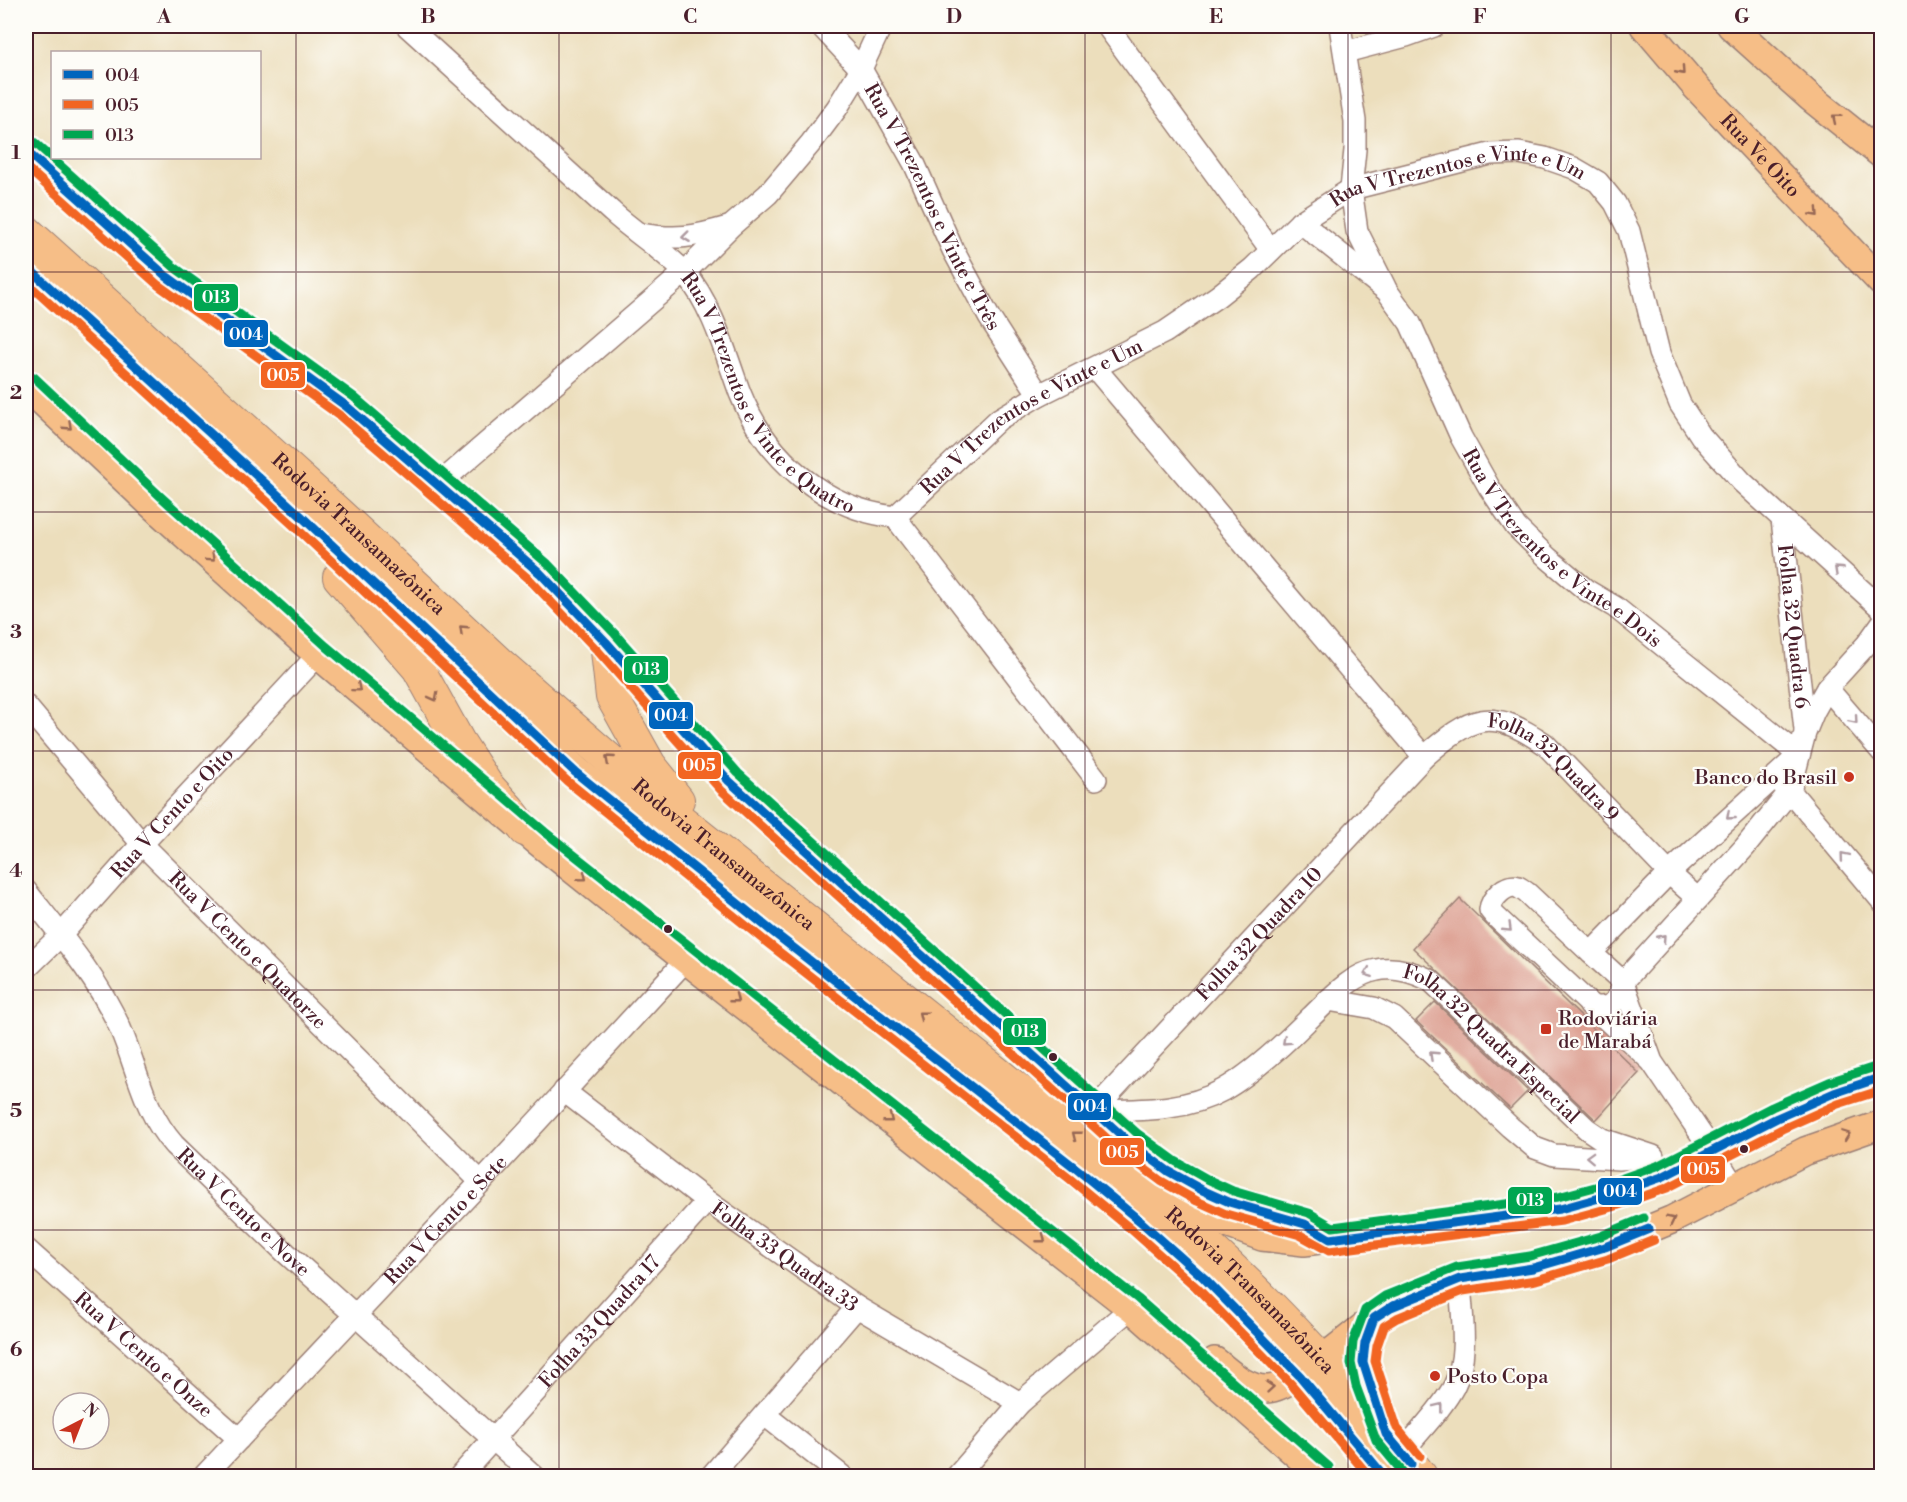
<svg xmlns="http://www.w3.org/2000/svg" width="1907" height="1502" viewBox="0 0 1907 1502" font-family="'Libre Bodoni',serif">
<rect width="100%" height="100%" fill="#fdfcf7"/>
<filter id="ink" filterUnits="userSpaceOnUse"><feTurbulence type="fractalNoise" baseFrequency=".0167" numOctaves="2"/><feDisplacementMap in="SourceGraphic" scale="12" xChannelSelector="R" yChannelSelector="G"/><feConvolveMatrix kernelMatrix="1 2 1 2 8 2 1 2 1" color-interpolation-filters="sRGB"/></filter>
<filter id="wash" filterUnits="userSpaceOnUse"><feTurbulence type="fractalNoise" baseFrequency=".008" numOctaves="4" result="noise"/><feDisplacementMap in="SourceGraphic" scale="24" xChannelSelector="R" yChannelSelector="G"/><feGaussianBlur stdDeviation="1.35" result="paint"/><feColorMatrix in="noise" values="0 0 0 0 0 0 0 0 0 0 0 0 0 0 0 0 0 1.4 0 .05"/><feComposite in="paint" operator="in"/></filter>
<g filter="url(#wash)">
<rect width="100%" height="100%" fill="#ecdebc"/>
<g id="blocks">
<path fill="#da9889" d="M1460,899L1639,1073L1596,1120L1413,948Z
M1435,1002L1528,1091L1510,1109L1416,1021Z"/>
</g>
</g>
<g filter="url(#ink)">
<use href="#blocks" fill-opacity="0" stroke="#9b7e74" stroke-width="1.5"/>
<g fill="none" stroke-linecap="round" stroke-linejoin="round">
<defs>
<g id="minor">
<path id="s1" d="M407,26C476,88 544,150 612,212C635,233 664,250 685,273C712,304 726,355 740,393C766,458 824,509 895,517L1096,779"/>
<path id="s2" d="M821,26L861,69L914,163L953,250L989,317L1039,395"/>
<path d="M1107,26L1271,250"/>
<path d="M1340,26L1355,121V150L1351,189L1357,231L1385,287"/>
<path d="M1345,52L1406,36L1434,26"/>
<path id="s3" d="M1300,222L1387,291L1410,323L1461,437L1489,487L1516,527L1548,558L1586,590L1615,607L1799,755"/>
<path d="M641,234C676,240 694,237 728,227"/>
<path d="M1095,368L1424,757"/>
<path d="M439,484L685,272L731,226L768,194L811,143L837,108L861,69L881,26"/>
<path id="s4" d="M895,517L999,419L1039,395L1165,332L1218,296L1252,269L1300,222L1351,189L1490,154L1519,153L1545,158L1574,168L1598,182L1615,203L1629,231L1659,353L1680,404L1701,436L1742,482L1882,609"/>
<path id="s5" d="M1782,519L1805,730"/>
<path d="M1827,688L1882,752"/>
<path id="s6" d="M26,706L142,844L481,1182"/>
<path d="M1781,783L1790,791L1882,901"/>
<path id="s7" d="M26,891C59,933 98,978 120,1028C138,1070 143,1110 174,1145L286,1253L534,1476"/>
<path d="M1591,953L1527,893C1524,891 1522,889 1518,887C1506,883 1491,898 1490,910L1495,916L1650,1060"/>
<path id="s8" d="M26,969L61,935L142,844L318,655"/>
<path d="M1328,1000L1374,1008L1394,1018L1510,1127L1535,1148L1554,1155L1619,1159L1641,1157"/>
<path d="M1590,1006C1612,1010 1618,1003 1623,982L1745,847L1790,791L1805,733L1814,711L1827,688L1867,644L1882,623"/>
<path id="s9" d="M564,1091L707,1201L857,1307L1020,1403"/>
<path id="s10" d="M1093,1111L1424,757C1472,716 1489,706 1545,744L1669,873L1698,899"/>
<path id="s11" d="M1093,1111C1136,1110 1184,1112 1223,1090C1252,1074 1287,1041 1311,1017C1329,1000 1351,974 1377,970C1395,966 1415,973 1430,980L1587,1129L1602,1139L1653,1156"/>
<path d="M1734,1186L1713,1152L1652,1062L1623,982L1591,953L1669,873L1799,755"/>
<path id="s12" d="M26,1249L239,1439"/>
<path d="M765,1415L842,1476"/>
<path d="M1402,1453C1418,1432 1442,1409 1454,1386C1470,1355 1461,1313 1460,1279"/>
<path id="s13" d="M204,1476L481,1182L686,960"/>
<path id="s14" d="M460,1476L707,1201"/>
<path d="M711,1476L857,1307"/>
<path d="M957,1476L1020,1403L1131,1308"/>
</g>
<g id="major">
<path id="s15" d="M1644,26L1696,87L1882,283"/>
<path d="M1731,26L1811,98L1882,155"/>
<path d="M26,151L166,276L346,406L540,573L606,642L729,781L1130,1143L1168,1171L1202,1190L1229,1202L1305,1224L1330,1239"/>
<path d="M26,386L152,505L318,655L537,841L686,960L1131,1308L1321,1476"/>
<path d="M1160,1199L1262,1237L1304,1242L1560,1209L1610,1195L1662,1177L1777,1118L1834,1093L1882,1077"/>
<path d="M1215,1361C1230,1373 1246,1389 1267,1389C1291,1389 1352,1335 1374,1318"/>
<path d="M1383,1425L1363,1362L1365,1343L1374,1318L1391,1307L1460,1279L1533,1268L1605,1247L1671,1220L1805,1151L1882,1124"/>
</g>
<g id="highway">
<path id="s16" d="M26,231L337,512L498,662L658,802L1150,1195C1248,1277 1341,1375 1421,1476"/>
<path d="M26,266L301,516L575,772L773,932L1078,1170L1140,1221L1204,1278L1300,1376L1384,1476"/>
<path d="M339,577L418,668L459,742L487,785L509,809L525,830"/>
<path d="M606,642L612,697L650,765L678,800"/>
</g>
</defs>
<use href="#minor" stroke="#9b7e74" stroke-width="24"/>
<use href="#major" stroke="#9b7e74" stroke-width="30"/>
<use href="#highway" stroke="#9b7e74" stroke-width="34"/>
<use href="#minor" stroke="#fff" stroke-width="21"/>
<use href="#major" stroke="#f6be87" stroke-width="27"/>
<use href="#highway" stroke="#f6be87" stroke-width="32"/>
<defs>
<path id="bus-1" d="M26,151L166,276L346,406L540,573L606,642L729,781L1130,1143L1168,1171L1202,1190L1229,1202L1305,1224L1330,1239L1560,1209L1610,1195L1662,1177L1777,1118L1834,1093L1882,1077
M26,266L301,516L575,772L773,932L1078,1170L1140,1221L1204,1278L1300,1376L1384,1476
M1411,1464L1386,1434L1363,1362L1365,1343L1374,1318L1391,1307L1460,1279L1533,1268L1605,1247L1649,1229"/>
<path id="bus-2" d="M26,167L158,285L339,415L532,582L597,650L721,790L1122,1152L1161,1181L1197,1201L1226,1214L1300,1235L1329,1251L1562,1221L1613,1207L1667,1188L1782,1129L1838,1104L1882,1090
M26,282L293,525L567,781L765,941L1070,1179L1132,1230L1196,1287L1291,1384L1369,1476
M1420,1456L1397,1428L1375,1361L1377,1346L1384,1326L1397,1318L1463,1291L1536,1280L1608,1259L1654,1240"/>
<path id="bus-3" d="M34,142L174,267L354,397L548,564L615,634L738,773L1138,1134L1175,1161L1207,1179L1233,1191L1309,1213L1333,1227L1558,1197L1606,1184L1657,1166L1772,1107L1829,1082L1878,1066
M34,377L160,496L326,646L545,832L1138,1299L1329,1467
M1406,1476L1376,1440L1356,1386L1351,1363L1353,1342L1365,1310L1385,1296L1457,1267L1530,1256L1601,1236L1644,1218"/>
</defs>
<use href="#bus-1" stroke="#fdfcf7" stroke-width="14"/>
<use href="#bus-2" stroke="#fdfcf7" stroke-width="14"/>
<use href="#bus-3" stroke="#fdfcf7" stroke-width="14"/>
<use href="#bus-1" stroke="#0065bd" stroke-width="9"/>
<use href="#bus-2" stroke="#f26522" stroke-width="9"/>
<use href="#bus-3" stroke="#00a651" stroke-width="9"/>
</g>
<defs><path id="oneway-chevron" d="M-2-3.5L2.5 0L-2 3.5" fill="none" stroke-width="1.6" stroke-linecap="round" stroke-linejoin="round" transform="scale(1.5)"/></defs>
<g stroke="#976754">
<use href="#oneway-chevron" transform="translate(1681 71) rotate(48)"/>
<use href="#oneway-chevron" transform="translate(1836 118) rotate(-141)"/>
<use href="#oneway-chevron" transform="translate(1815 213) rotate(47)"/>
<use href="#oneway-chevron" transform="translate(68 426) rotate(43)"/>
<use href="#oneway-chevron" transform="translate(211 558) rotate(42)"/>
<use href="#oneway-chevron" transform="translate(463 629) rotate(-137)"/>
<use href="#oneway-chevron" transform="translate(357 688) rotate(40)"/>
<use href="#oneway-chevron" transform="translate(434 697) rotate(62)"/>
<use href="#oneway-chevron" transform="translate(609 759) rotate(-139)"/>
<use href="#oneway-chevron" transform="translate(583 877) rotate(39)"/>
<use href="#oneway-chevron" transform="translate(735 999) rotate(38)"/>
<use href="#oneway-chevron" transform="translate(922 1015) rotate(-141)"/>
<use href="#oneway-chevron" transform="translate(889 1119) rotate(38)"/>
<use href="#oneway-chevron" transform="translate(1076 1135) rotate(-142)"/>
<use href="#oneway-chevron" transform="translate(1846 1135) rotate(-20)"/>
<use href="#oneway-chevron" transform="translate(1671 1220) rotate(-26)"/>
<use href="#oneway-chevron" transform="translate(1042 1239) rotate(38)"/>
<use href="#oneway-chevron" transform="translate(1270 1387) rotate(-5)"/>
</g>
<g stroke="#ae9aa0">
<use href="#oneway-chevron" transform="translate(686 237) rotate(173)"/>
<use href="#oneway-chevron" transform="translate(1838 570) rotate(-137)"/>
<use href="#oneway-chevron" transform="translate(1854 720) rotate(49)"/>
<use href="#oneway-chevron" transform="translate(1730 816) rotate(139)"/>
<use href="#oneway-chevron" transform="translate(1844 856) rotate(-130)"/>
<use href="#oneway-chevron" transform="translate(1508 928) rotate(44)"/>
<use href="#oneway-chevron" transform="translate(1662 938) rotate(-48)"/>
<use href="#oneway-chevron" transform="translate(1368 973) rotate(159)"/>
<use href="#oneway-chevron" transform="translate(1286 1041) rotate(138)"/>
<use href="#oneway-chevron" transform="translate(1433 1055) rotate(-137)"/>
<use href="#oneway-chevron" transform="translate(1590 1157) rotate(-178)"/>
<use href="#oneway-chevron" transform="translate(1439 1407) rotate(-52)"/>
</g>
</g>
<path fill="none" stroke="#4a1f2b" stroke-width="1.5" stroke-opacity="0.55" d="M296,26V1476M559,26V1476M822,26V1476M1085,26V1476M1348,26V1476M1611,26V1476M26,272H1882M26,512H1882M26,751H1882M26,990H1882M26,1230H1882"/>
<g fill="#c8321e" stroke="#fdfcf7" stroke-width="2">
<circle cx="1849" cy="777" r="6"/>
<rect x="1540" y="1023" width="12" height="12" rx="3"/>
<circle cx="1435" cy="1376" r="6"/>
</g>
<g fill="#4a1f2b" stroke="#fdfcf7" stroke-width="2">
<circle cx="668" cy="929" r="5"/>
<circle cx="1053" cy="1057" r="5"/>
<circle cx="1744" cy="1149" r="5"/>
</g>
<g text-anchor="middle" stroke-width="4.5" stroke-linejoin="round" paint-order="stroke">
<g font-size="20" fill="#4a1f2b" stroke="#fdfcf7">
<text dy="7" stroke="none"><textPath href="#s15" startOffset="174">Rua Ve Oito</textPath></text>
<text dy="7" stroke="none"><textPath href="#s4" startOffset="675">Rua V Trezentos e Vinte e Um</textPath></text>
<text dy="7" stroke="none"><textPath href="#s2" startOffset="214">Rua V Trezentos e Vinte e Três</textPath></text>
<text dy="7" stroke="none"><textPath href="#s1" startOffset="522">Rua V Trezentos e Vinte e Quatro</textPath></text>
<text dy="7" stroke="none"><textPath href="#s4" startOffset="171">Rua V Trezentos e Vinte e Um</textPath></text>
<text dy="7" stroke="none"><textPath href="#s16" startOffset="450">Rodovia Transamazônica</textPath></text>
<text dy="7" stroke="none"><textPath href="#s3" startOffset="428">Rua V Trezentos e Vinte e Dois</textPath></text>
<text dy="7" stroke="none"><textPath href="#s5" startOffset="108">Folha 32 Quadra 6</textPath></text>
<text dy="7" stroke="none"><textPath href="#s10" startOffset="642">Folha 32 Quadra 9</textPath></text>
<text dy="7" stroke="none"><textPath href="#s8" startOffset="214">Rua V Cento e Oito</textPath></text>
<text dy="7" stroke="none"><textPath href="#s16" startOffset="936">Rodovia Transamazônica</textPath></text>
<text dy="7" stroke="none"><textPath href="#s10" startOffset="243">Folha 32 Quadra 10</textPath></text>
<text dy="7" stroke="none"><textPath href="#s6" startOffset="330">Rua V Cento e Quatorze</textPath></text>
<text dy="7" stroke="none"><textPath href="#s11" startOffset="472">Folha 32 Quadra Especial</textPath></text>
<text dy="7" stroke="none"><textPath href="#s7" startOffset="393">Rua V Cento e Nove</textPath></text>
<text dy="7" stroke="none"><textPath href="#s13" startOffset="352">Rua V Cento e Sete</textPath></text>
<text dy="7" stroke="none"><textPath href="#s9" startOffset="276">Folha 33 Quadra 33</textPath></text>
<text dy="7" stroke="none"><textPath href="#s16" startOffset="1620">Rodovia Transamazônica</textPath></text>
<text dy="7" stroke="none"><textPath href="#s14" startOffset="208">Folha 33 Quadra 17</textPath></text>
<text dy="7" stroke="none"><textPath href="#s12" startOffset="158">Rua V Cento e Onze</textPath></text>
</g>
<g font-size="20" fill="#4a1f2b" stroke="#fdfcf7" text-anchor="start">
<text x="1837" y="784" text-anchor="end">Banco do Brasil</text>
<text x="1558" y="1025">Rodoviária<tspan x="1558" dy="23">de Marabá</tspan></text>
<text x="1447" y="1383">Posto Copa</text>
</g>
</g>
<g stroke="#fdfcf7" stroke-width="2">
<rect x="193" y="283" width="46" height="29" rx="6" fill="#00a651"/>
<rect x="223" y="319" width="46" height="29" rx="6" fill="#0065bd"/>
<rect x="260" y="361" width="46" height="28" rx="6" fill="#f26522"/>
<rect x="623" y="655" width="46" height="29" rx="6" fill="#00a651"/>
<rect x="648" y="701" width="46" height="29" rx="6" fill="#0065bd"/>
<rect x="677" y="751" width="45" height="29" rx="6" fill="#f26522"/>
<rect x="1002" y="1017" width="45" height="29" rx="6" fill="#00a651"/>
<rect x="1067" y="1092" width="45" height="29" rx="6" fill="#0065bd"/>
<rect x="1099" y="1137" width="46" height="29" rx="6" fill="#f26522"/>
<rect x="1680" y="1155" width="46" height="29" rx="6" fill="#f26522"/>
<rect x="1597" y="1177" width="46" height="29" rx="6" fill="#0065bd"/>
<rect x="1507" y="1186" width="46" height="29" rx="6" fill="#00a651"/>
</g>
<g font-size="16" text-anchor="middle" font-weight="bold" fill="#fff">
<text x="216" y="303">013</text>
<text x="246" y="340">004</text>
<text x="283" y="381">005</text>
<text x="646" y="675">013</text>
<text x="671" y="721">004</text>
<text x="699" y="771">005</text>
<text x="1025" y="1037">013</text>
<text x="1090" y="1112">004</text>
<text x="1122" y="1158">005</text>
<text x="1703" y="1175">005</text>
<text x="1620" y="1197">004</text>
<text x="1530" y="1206">013</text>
</g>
<rect width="1907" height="1502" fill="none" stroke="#fdfcf7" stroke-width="66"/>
<rect x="51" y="51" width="210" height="108" fill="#fdfcf7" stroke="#b5a4a5" stroke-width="1.5"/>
<rect x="63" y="70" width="30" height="9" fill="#0065bd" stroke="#b5a4a5" stroke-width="1.5"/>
<text x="105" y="81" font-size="18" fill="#4a1f2b">004</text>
<rect x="63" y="100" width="30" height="9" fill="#f26522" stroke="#b5a4a5" stroke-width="1.5"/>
<text x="105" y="111" font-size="18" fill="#4a1f2b">005</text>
<rect x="63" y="130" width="30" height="9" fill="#00a651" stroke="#b5a4a5" stroke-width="1.5"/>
<text x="105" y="141" font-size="18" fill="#4a1f2b">013</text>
<g transform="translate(81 1421) rotate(42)"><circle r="28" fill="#fdfcf7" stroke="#b5a4a5" stroke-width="1.5"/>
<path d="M0-4.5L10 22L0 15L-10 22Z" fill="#c8321e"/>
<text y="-9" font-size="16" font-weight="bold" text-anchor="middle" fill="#4a1f2b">N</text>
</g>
<rect x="33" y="33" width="1841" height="1436" fill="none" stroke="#4a1f2b" stroke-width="2"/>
<g font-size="20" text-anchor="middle" font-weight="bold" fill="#4a1f2b">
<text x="164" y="23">A</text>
<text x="428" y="23">B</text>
<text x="690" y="23">C</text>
<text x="954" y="23">D</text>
<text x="1216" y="23">E</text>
<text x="1480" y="23">F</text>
<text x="1742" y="23">G</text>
<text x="16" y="159">1</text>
<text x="16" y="399">2</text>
<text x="16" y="638">3</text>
<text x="16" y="877">4</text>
<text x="16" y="1117">5</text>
<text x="16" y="1356">6</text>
</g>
</svg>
